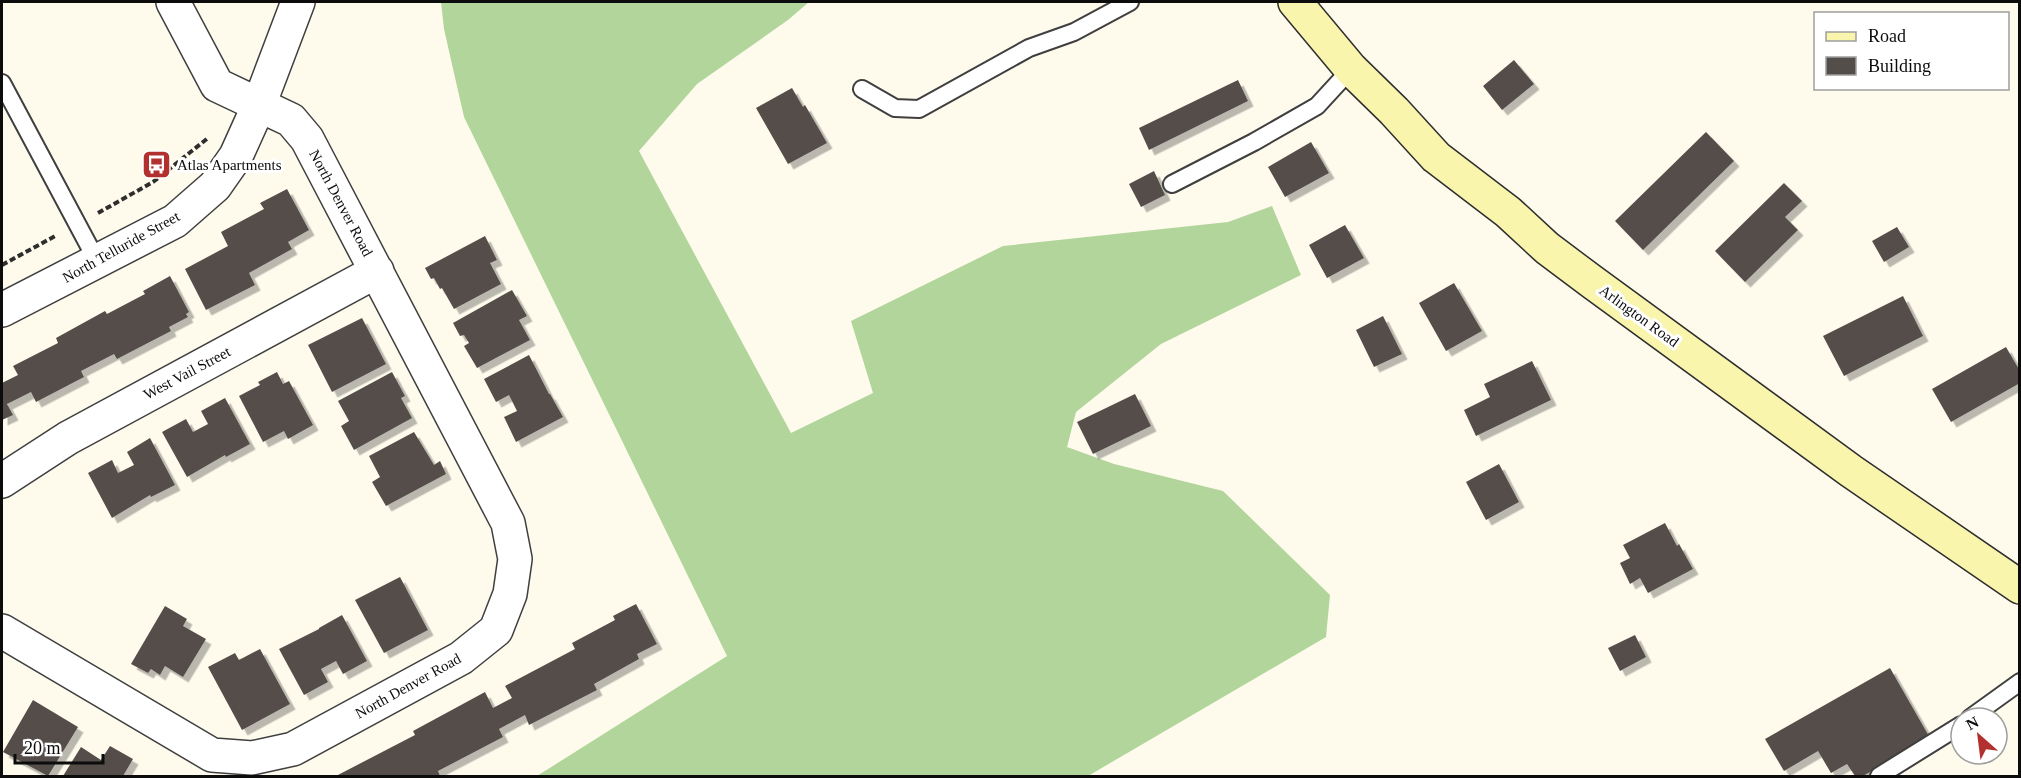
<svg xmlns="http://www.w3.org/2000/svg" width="2021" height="778" viewBox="0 0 2021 778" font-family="'Times New Roman',serif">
<defs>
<filter id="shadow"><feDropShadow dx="5.5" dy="5.5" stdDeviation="0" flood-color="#0004"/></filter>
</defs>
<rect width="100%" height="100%" fill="#fefbed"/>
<path fill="#b1d59a" d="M441,2H809L788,20L697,84L639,151L791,433L873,393L851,321L1003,246L1228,222L1272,206L1301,275L1161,344L1076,412L1067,447L1114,464L1223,491L1330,595L1326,637L1088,776H537L727,656L464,117L444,29Z"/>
<path fill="#544e4a" filter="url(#shadow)" d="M1514,60L1534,84L1502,110L1483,86Z
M1238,80L1248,101L1149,150L1139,128Z
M792,88L803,107L805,105L827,143L788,164L756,108Z
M1706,132L1734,161L1643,250L1615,221Z
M1311,142L1329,173L1285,197L1268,167Z
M1154,171L1165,195L1141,207L1129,184Z
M1784,183L1802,201L1785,217L1798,230L1745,282L1715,251Z
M287,189L309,230L288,242L292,249L249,273L255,285L206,310L185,269L228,246L221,232L264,209L260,203Z
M1345,225L1364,258L1327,278L1309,245Z
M1897,227L1909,247L1884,262L1872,241Z
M485,236L497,260L490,263L501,284L454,309L442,288L440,289L434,278L431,279L425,268Z
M170,276L189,312L186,314L188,317L169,327L171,331L117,359L114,354L81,371L84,377L36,402L31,392L7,404L13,415L2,420V383L18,375L13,366L58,343L56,338L105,311L107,314L145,294L143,291Z
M1454,283L1482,331L1446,351L1419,303Z
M512,290L527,316L519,320L530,340L477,368L464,346L469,343L464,335L460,336L453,323Z
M1903,296L1923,336L1844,376L1823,336Z
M1383,316L1402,354L1374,367L1356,330Z
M362,318L386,364L332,392L308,345Z
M2006,347L2020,371V383L1951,422L1932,389Z
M529,355L549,394H550L563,417L516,442L504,417L517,411L509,395L496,402L484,379Z
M1532,361L1551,400L1476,436L1464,410L1490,397L1484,384Z
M277,372L283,384L289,381L313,425L288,439L284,431L263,442L239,396L260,385L258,382Z
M392,372L405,396L401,398L412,418L354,450L341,426L349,421L338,401Z
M1135,394L1151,426L1093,454L1077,422Z
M225,398L250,444L226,457L225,455L187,477L162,432L186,419L193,432L208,424L201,411Z
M414,432L434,465L440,461L446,474L386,506L372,482L380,477L369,456Z
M150,438L175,485L151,497L150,495L112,518L88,473L112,460L118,473L134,465L127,452Z
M1499,464L1519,502L1486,520L1466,482Z
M1665,523L1677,546L1679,544L1693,569L1648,593L1640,578L1630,584L1620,563L1630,558L1623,545Z
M400,577L428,630L384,653L355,600Z
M636,604L657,644L637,654L639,659L594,684L597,690L529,725L525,715L499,729L503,737L438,771L440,776H336L415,735L413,731L485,692L493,708L512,698L505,686L575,649L572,643L615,620L613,616Z
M165,606L187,619L183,626L206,639L183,677L165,666L160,675L151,669L148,673L131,664Z
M342,615L367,661L343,674L336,661L321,669L328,682L304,695L279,649L319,629V628Z
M1635,635L1646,657L1620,671L1608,648Z
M260,649L290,704L242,730L208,667L235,653L239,660Z
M1890,668L1930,738L1863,776H1855L1847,764L1831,773L1818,751L1784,771L1765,739Z
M33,700L78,727L48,776L3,752Z
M110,746L133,759L123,776H63L81,747L101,760Z"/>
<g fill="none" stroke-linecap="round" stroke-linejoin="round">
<defs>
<path id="lane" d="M2,83L97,261
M862,89L895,108L919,109L1029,48L1074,32L1130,2
M1172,184L1254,142L1317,106L1351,69
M1970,718L2020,682
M1879,776L1961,725"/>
<path id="street" d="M2,310L175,221L215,186L236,156L259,105L298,2
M2,481L68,438L377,271
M2,631L212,755L252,758L293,749L461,658L496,630L510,594L515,559L508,523L307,139L291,120L217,85L173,2"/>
<path id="secondary" d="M1295,2L1351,69L1394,111L1436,157L1508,212L1547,248L1591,281L1851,471L2020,587"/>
</defs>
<use href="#lane" stroke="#3f3f3f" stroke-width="20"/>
<use href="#street" stroke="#3f3f3f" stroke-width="36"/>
<use href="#secondary" stroke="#2e2e2e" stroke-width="36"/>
<path stroke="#2e2e2e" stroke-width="4" stroke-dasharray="6 3" stroke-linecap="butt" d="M98,213L153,182L208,138
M2,265L57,235"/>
<use href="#lane" stroke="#fff" stroke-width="16"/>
<use href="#street" stroke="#fff" stroke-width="33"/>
<use href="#secondary" stroke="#f9f5ad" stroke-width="33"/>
</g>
<defs>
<symbol id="bus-square" viewBox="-11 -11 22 22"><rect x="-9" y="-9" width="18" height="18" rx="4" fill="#b2312f" stroke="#fff"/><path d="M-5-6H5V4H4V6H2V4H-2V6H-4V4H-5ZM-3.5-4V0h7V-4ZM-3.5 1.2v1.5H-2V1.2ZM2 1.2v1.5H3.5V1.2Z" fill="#fff"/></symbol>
</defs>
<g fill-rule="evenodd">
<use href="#bus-square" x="140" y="148" width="33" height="33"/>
</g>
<g text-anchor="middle" stroke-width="6" stroke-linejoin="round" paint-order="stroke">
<g font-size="15" fill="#0c0c0c" stroke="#fff" text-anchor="start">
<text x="177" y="170">Atlas Apartments</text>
</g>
<g font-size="15" fill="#0c0c0c" stroke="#fff">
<text transform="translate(341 203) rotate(62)" y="5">North Denver Road</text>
<text transform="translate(121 247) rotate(-29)" y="5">North Telluride Street</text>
<text transform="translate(1639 316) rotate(36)" y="5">Arlington Road</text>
<text transform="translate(187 373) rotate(-28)" y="5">West Vail Street</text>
<text transform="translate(408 686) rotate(-29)" y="5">North Denver Road</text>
</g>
</g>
<rect width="2021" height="778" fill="none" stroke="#0c0c0c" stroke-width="6"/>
<rect x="1814" y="12" width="195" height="78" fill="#ffffff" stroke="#9e9e9e" stroke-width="1.5"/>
<rect x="1826" y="32" width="30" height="9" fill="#f9f5ad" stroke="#9e9e9e" stroke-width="1.5"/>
<text x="1868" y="42" font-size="18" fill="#0c0c0c">Road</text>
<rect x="1826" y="57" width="30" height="18" fill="#544e4a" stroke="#9e9e9e" stroke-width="1.5"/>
<text x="1868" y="72" font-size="18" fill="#0c0c0c">Building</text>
<g transform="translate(1979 736) rotate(332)"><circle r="28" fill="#ffffff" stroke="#9e9e9e" stroke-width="1.5"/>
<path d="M0-4.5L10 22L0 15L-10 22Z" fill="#b2312f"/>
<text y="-9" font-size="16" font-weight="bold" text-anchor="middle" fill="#0c0c0c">N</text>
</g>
<path d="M15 754v9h88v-9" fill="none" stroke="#0c0c0c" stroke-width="3"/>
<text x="24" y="754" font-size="18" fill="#0c0c0c" stroke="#ffffff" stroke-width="4.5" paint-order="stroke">20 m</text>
</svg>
